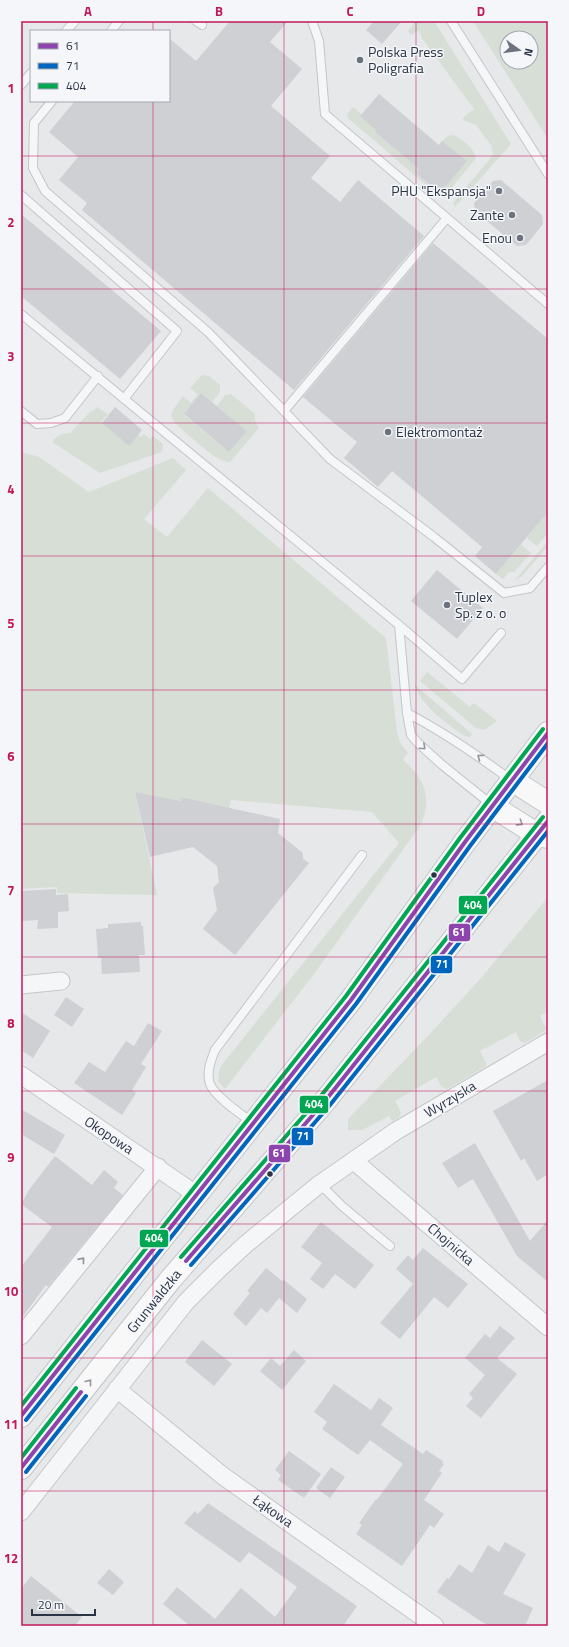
<svg xmlns="http://www.w3.org/2000/svg" width="569" height="1647" viewBox="0 0 569 1647" font-family="'Titillium Web',sans-serif">
<rect width="100%" height="100%" fill="#e6e8ea"/>
<path fill="#d6ded6" fill-rule="evenodd" d="M416,21H434L511,144L455,207L453,203L489,160L493,154L491,145L476,125L463,120L464,117L474,109L422,38L419,30L411,35L408,31Z
M473,21H548V139ZM507,38H531V62H507Z
M352,108H355L376,130L375,132L419,169L416,173L440,193L466,161L442,141L448,136L454,135C462,139 474,148 476,158L444,197H440L348,118L347,114Z
M204,375L209,376L220,385V392L212,402L201,393L184,415L229,452L247,431L217,406L225,395L231,394L255,414V421L259,428L230,462C216,463 187,433 175,423L171,416L173,410L183,396L191,403L198,394L190,388L201,376Z
M97,407L108,414L101,422L129,445L138,434L141,437L144,434L150,439L153,436L163,444L162,452L100,473L52,442C57,435 63,433 70,433L91,411H93Z
M21,452L39,457L89,492L173,458L186,470L144,519L167,537L208,488L386,638L397,732L400,743L408,753L403,760C425,778 433,799 420,826L314,974L225,1089L218,1081L219,1071L221,1066L399,843L372,812L231,800L229,809L180,798L181,801L135,792L157,895L57,893V887L21,889Z
M546,514L548,516V533L537,546L527,538Z
M548,541V546L522,576L514,581Z
M521,545L531,553L514,572H509L503,579L496,574Z
M427,672L470,707L474,703L497,721L484,730L476,728L420,681Z
M414,684L472,734L470,737L465,736C446,724 421,705 414,684Z
M548,897V1011L540,1016L546,1028L545,1031L525,1043L520,1041L516,1032L480,1051L486,1063V1066L447,1089L442,1087L436,1077L395,1101L401,1112C400,1117 397,1119 392,1121L389,1116L362,1130H348V1119L427,1037L482,977Z"/>
<path fill="#ced0d3" d="M230,21H288L270,42L302,69L271,106L330,156L311,178L340,202L358,180L424,236L294,390L82,210L87,203L59,180L78,157L49,132L75,101H169V38L196,61Z
M374,21H402L382,44L366,30Z
M379,94L439,145L442,141L467,161L440,193L416,173L419,169L375,132L376,130L360,116Z
M501,180L542,215L543,224L526,245L517,246L475,211L474,203L493,181Z
M21,214L161,331L120,379L21,296Z
M433,243L548,339V512L496,574L475,556L482,547L392,471L378,487L344,458L357,442L303,397Z
M201,393L247,431L229,452L184,414Z
M115,407L142,430L129,446L102,423Z
M437,570L483,608L457,639L411,601Z
M135,792L181,801L180,797L280,819L278,833L303,853V859L309,863L235,955L203,929L217,910L213,888L219,882L217,866L193,847L150,857Z
M56,889V895L68,894L69,911L58,912V928L37,929L38,920L21,921V891Z
M141,922V926H143L145,955H139L140,972L102,974L101,958H98L96,929L108,928V924Z
M66,997L84,1009L72,1027L54,1015Z
M21,1012L50,1031L33,1058L21,1050Z
M148,1023L162,1031L141,1064L146,1067L132,1090L136,1093L122,1115L74,1083L89,1062L105,1072L126,1041L134,1046Z
M548,1080V1174L537,1181L524,1158L521,1161L493,1111Z
M21,1109L65,1135L54,1154L21,1134Z
M475,1143L530,1241L548,1220V1282L517,1256L473,1179L458,1188L442,1163Z
M55,1156L92,1185L104,1170L118,1182L114,1188L123,1195L48,1287L46,1285L21,1319V1267L52,1227L21,1204L29,1190Z
M321,1222L374,1265L355,1289L335,1274L323,1289L310,1279L322,1263L301,1247Z
M423,1248L468,1284L448,1308L434,1297L400,1339L380,1323L413,1284L396,1269L408,1255L413,1260Z
M266,1268L282,1281L284,1280L307,1299L297,1313L279,1298L267,1313L261,1308L246,1326L233,1314L250,1293L247,1291Z
M500,1326L515,1338L497,1358L517,1374L481,1418L466,1406L473,1398L469,1394L485,1375L465,1358L485,1334L490,1338Z
M202,1340L232,1364L214,1386L185,1362Z
M294,1350L306,1361L282,1390L260,1371L271,1358L280,1366Z
M334,1384L371,1410L379,1398L393,1408L381,1425L423,1454L426,1450L443,1461L442,1463L444,1464L439,1471L442,1473L424,1500L444,1514L434,1528L430,1525L402,1566L356,1534L362,1525L359,1523L376,1499L377,1500L403,1464L370,1440L358,1455L322,1429L327,1422L314,1412Z
M289,1451L321,1474L304,1498L278,1480L281,1475L275,1470Z
M331,1467L345,1477L330,1498L316,1488Z
M208,1503L357,1606L343,1626H190L163,1604L177,1587L215,1619L241,1588L275,1617L297,1587L249,1552L240,1563L184,1523L195,1511L198,1514Z
M505,1542L526,1554L503,1594L533,1608L525,1626H490L482,1622L437,1592L447,1578L449,1579L459,1564L472,1573L488,1545L499,1552Z
M109,1569L124,1582L113,1595L97,1583Z
M31,1576L82,1617L75,1626H21V1589Z"/>
<g fill="none" stroke-linecap="round" stroke-linejoin="round">
<defs>
<path id="lane" d="M196,21L202,25
M312,21L319,41L325,114L548,304
M451,21L548,174
M66,31L75,21
M111,31L119,21
M21,85L31,73
M52,101L34,123L33,168L45,191L208,332L330,459L434,537L504,593L530,588L548,567
M21,195L177,331L124,399
M21,314L399,625L462,679L501,633
M21,411L37,424L51,423L65,418L98,376
M284,411L447,218
M399,625L407,713L411,735L418,743L441,764L492,805
M407,713C444,732 477,755 511,780
M253,1123C241,1114 215,1097 210,1084C206,1073 211,1060 215,1050L362,855
M320,1184L342,1206L390,1246"/>
<path id="street" d="M21,985L61,981
M21,1075L197,1195
M354,1161L548,1327
M21,1336L158,1167
M117,1389L223,1476L435,1626
M21,1512L186,1302L219,1269L246,1244L317,1186L396,1131L548,1042"/>
<path id="secondary" d="M512,780L548,803
M492,806L538,835L548,837"/>
<path id="primary" d="M21,1416L351,1000L465,842L548,733
M21,1468L170,1280L325,1101L548,821"/>
</defs>
<use href="#lane" stroke="#c4c6c8" stroke-width="10"/>
<use href="#street" stroke="#c4c6c8" stroke-width="19"/>
<use href="#secondary" stroke="#c4c6c8" stroke-width="24"/>
<use href="#primary" stroke="#c2c5c8" stroke-width="24"/>
<use href="#lane" stroke="#f5f6f7" stroke-width="8"/>
<use href="#street" stroke="#f5f6f7" stroke-width="17"/>
<use href="#secondary" stroke="#f8f8f8" stroke-width="22"/>
<use href="#primary" stroke="#f8f8f8" stroke-width="22"/>
<defs>
<path id="bus-1" d="M186,1261L325,1101L548,821
M21,1416L351,1000L465,842L548,733
M21,1468L81,1392"/>
<path id="bus-2" d="M191,1265L330,1105L548,831
M26,1420L356,1004L470,846L548,743
M26,1472L86,1396"/>
<path id="bus-3" d="M181,1257L320,1097L543,817
M21,1406L346,996L460,838L543,729
M21,1458L76,1388"/>
</defs>
<use href="#bus-1" stroke="#f4f6f9" stroke-width="7"/>
<use href="#bus-2" stroke="#f4f6f9" stroke-width="7"/>
<use href="#bus-3" stroke="#f4f6f9" stroke-width="7"/>
<use href="#bus-1" stroke="#8e44ad" stroke-width="4"/>
<use href="#bus-2" stroke="#0065bd" stroke-width="4"/>
<use href="#bus-3" stroke="#00a651" stroke-width="4"/>
</g>
<defs><path id="oneway-chevron" d="M-2-3.5L2.5 0L-2 3.5" fill="none" stroke-width="1.6" stroke-linecap="round" stroke-linejoin="round"/></defs>
<g stroke="#90959e">
<use href="#oneway-chevron" transform="translate(423 747) rotate(43)"/>
<use href="#oneway-chevron" transform="translate(480 757) rotate(-144)"/>
<use href="#oneway-chevron" transform="translate(82 1260) rotate(-51)"/>
</g>
<g stroke="#92969e">
<use href="#oneway-chevron" transform="translate(520 823) rotate(33)"/>
<use href="#oneway-chevron" transform="translate(89 1382) rotate(-52)"/>
</g>
<path fill="none" stroke="#c2185b" stroke-width="1" stroke-opacity="0.55" d="M153,21V31M284,21V1626M416,21V1626M153,101V1626M21,156H548M21,289H548M21,423H548M21,556H548M21,690H548M21,824H548M21,957H548M21,1091H548M21,1224H548M21,1358H548M21,1491H548"/>
<g fill="#6c737f" stroke="#f4f6f9" stroke-width="1.5">
<circle cx="360" cy="60" r="4"/>
<circle cx="499" cy="191" r="4"/>
<circle cx="512" cy="215" r="4"/>
<circle cx="520" cy="238" r="4"/>
<circle cx="388" cy="432" r="4"/>
<circle cx="447" cy="605" r="4"/>
</g>
<g fill="#2b3445" stroke="#f4f6f9" stroke-width="1.5">
<circle cx="434" cy="875" r="3.5"/>
<circle cx="270" cy="1174" r="3.5"/>
</g>
<g text-anchor="middle" stroke-width="3" stroke-linejoin="round" paint-order="stroke">
<g font-size="14" fill="#2b3445" stroke="#f4f6f9" text-anchor="start">
<text x="368" y="57">Polska Press<tspan x="368" dy="16">Poligrafia</tspan></text>
<text x="491" y="196" text-anchor="end">PHU "Ekspansja"</text>
<text x="504" y="220" text-anchor="end">Zante</text>
<text x="512" y="243" text-anchor="end">Enou</text>
<text x="396" y="437">Elektromontaż</text>
<text x="455" y="602">Tuplex<tspan x="455" dy="16">Sp. z o. o</tspan></text>
</g>
<g font-size="14" fill="#2b3445" stroke="#f4f6f9">
<text transform="translate(450 1099) rotate(-31)" y="5">Wyrzyska</text>
<text transform="translate(109 1135) rotate(34)" y="5">Okopowa</text>
<text transform="translate(451 1244) rotate(41)" y="5">Chojnicka</text>
<text transform="translate(154 1301) rotate(-51)" y="5">Grunwaldzka</text>
<text transform="translate(273 1511) rotate(35)" y="5">Łąkowa</text>
</g>
</g>
<g stroke="#f4f6f9" stroke-width="1.5">
<rect x="458" y="895" width="30" height="20" rx="4" fill="#00a651"/>
<rect x="448" y="923" width="23" height="19" rx="4" fill="#8e44ad"/>
<rect x="430" y="955" width="23" height="19" rx="4" fill="#0065bd"/>
<rect x="299" y="1095" width="30" height="19" rx="4" fill="#00a651"/>
<rect x="291" y="1127" width="23" height="19" rx="4" fill="#0065bd"/>
<rect x="268" y="1144" width="23" height="19" rx="4" fill="#8e44ad"/>
<rect x="139" y="1229" width="30" height="19" rx="4" fill="#00a651"/>
</g>
<g font-size="11" text-anchor="middle" font-weight="bold" fill="#fff">
<text x="473" y="909">404</text>
<text x="459" y="936">61</text>
<text x="442" y="968">71</text>
<text x="314" y="1108">404</text>
<text x="303" y="1140">71</text>
<text x="279" y="1157">61</text>
<text x="154" y="1242">404</text>
</g>
<rect width="569" height="1647" fill="none" stroke="#f4f6f9" stroke-width="44"/>
<rect x="30" y="30" width="140" height="72" fill="#f4f6f9" stroke="#a4a8b1"/>
<rect x="38" y="43" width="20" height="6" fill="#8e44ad" stroke="#a4a8b1"/>
<text x="66" y="50" font-size="12" fill="#2b3445">61</text>
<rect x="38" y="63" width="20" height="6" fill="#0065bd" stroke="#a4a8b1"/>
<text x="66" y="70" font-size="12" fill="#2b3445">71</text>
<rect x="38" y="83" width="20" height="6" fill="#00a651" stroke="#a4a8b1"/>
<text x="66" y="90" font-size="12" fill="#2b3445">404</text>
<g transform="translate(519 50) rotate(104)"><circle r="19" fill="#f4f6f9" stroke="#a4a8b1"/>
<path d="M0-3L7 15L0 10L-7 15Z" fill="#6c737f"/>
<text y="-6" font-size="11" font-weight="bold" text-anchor="middle" fill="#2b3445">N</text>
</g>
<path d="M32 1609v6h63v-6" fill="none" stroke="#2b3445" stroke-width="2"/>
<text x="38" y="1609" font-size="12" fill="#2b3445" stroke="#f4f6f9" stroke-width="3" paint-order="stroke">20 m</text>
<rect x="22" y="22" width="525" height="1603" fill="none" stroke="#c2185b" stroke-width="1.5"/>
<g font-size="13" text-anchor="middle" font-weight="bold" fill="#c2185b">
<text x="88" y="16">A</text>
<text x="219" y="16">B</text>
<text x="350" y="16">C</text>
<text x="481" y="16">D</text>
<text x="11" y="93">1</text>
<text x="11" y="227">2</text>
<text x="11" y="361">3</text>
<text x="11" y="494">4</text>
<text x="11" y="628">5</text>
<text x="11" y="761">6</text>
<text x="11" y="895">7</text>
<text x="11" y="1028">8</text>
<text x="11" y="1162">9</text>
<text x="11" y="1296">10</text>
<text x="11" y="1429">11</text>
<text x="11" y="1563">12</text>
</g>
</svg>
